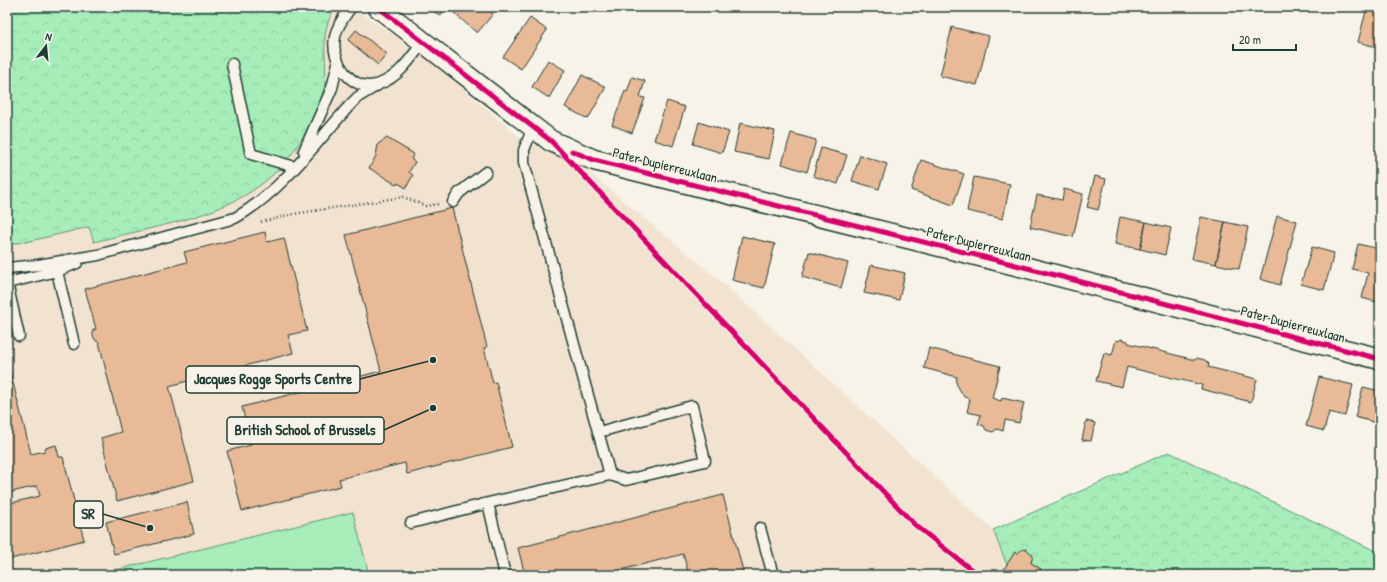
<svg xmlns="http://www.w3.org/2000/svg" width="1387" height="582" viewBox="0 0 1387 582" font-family="'Patrick Hand',sans-serif">
<defs>
<pattern id="forest-crowns" width="20" height="18" patternUnits="userSpaceOnUse"><rect width="20" height="18" fill="#a6edb9"/><path d="M2 6a3 3 0 1 1 6 0M12 15a3 3 0 1 1 6 0" fill="none" stroke="#8ecca0"/></pattern>
</defs>
<rect width="100%" height="100%" fill="#f7f3e8"/>
<filter id="ink" filterUnits="userSpaceOnUse"><feTurbulence type="fractalNoise" baseFrequency=".025" numOctaves="2"/><feDisplacementMap in="SourceGraphic" scale="8" xChannelSelector="R" yChannelSelector="G"/><feConvolveMatrix kernelMatrix="1 2 1 2 8 2 1 2 1" color-interpolation-filters="sRGB"/></filter>
<g filter="url(#ink)">
<path fill="#f2e2d0" d="M7,7H353L426,57L526,143L551,141L725,285L993,530L1011,575H7Z"/>
<path fill="url(#forest-crowns)" stroke="#629576" d="M7,7H335C330,17 325,27 325,39C324,60 329,78 321,98C280,212 196,216 94,242L89,227L26,242L7,244Z
M1169,452L1380,553V575H1011L993,530Z"/>
<path fill="#a6edb9" stroke="#629576" d="M353,512L369,575H95Z"/>
<path fill="#e8ba98" stroke="#1f3d34" d="M428,7H446L440,16Z
M459,7H485L493,14L477,33L454,13Z
M1367,7H1380V48L1358,42Z
M530,18L547,30L521,69L503,57Z
M952,27L989,36L977,85L940,76Z
M356,30L387,54L378,65L348,40Z
M548,60L565,70L549,98L532,87Z
M582,75L606,87L588,119L565,107Z
M632,77L645,81L640,97L645,98L632,133L612,125L625,91L627,92Z
M667,101L685,107L673,146L654,140Z
M699,122L729,132L722,153L693,144Z
M740,123L775,131L769,159L734,152Z
M791,133L816,140L807,172L782,164Z
M387,138L414,154L411,159L415,162L409,172L413,175L406,188L398,183L397,185L369,168L376,156L378,144Z
M821,148L847,155L838,184L813,176Z
M860,155L887,164L879,189L852,181Z
M921,160L964,174L953,205L911,190Z
M1095,176L1106,179L1098,210L1087,207Z
M974,177L1010,184L1003,219L967,211Z
M1064,189L1083,194L1073,237L1030,227L1037,195L1062,200Z
M452,208L487,347L484,348L493,383L496,382L512,447L407,474L405,463L339,479L341,486L242,511L227,451L251,445L242,407L381,371L346,235Z
M1277,216L1297,221L1280,285L1260,279Z
M1120,217L1146,222L1140,249L1115,244Z
M1201,217L1225,222L1216,264L1192,259Z
M1146,222L1171,228L1165,255L1140,249Z
M1225,222L1248,227L1239,269L1216,264Z
M265,232L267,242L284,238L307,331L288,335L293,353L169,386L194,481L117,501L101,438L121,432L99,342L96,341L93,336V330L96,329L85,289L187,262L184,252Z
M742,236L775,244L764,288L732,280Z
M1358,244L1380,249V303L1362,298L1368,273L1352,269Z
M1312,247L1334,253L1324,290L1301,284Z
M809,252L848,263L841,288L802,277Z
M871,265L905,273L899,300L864,293Z
M1121,339L1128,341V343L1195,360L1197,358L1205,360L1209,364L1208,367L1257,379L1251,402L1201,389L1202,385L1127,367L1122,387L1096,381L1104,353L1112,355L1116,340L1119,341Z
M929,348L1000,366L992,398L1001,401L1002,398L1024,403L1019,423L1005,420L1003,431L997,429L993,432L986,430L984,426L978,424L981,415L967,412L970,399L964,397L956,383L957,377L924,368Z
M7,359L31,454L45,451V448L56,445L59,457H63L84,540L7,560V504L40,496L37,486L7,493Z
M1319,377L1353,385L1345,416L1329,412L1324,431L1306,426Z
M1363,387L1380,391V424L1355,417Z
M1086,421L1095,423L1091,441L1082,440Z
M723,495L744,575H689L683,554L602,575H525L518,548Z
M187,502L194,534L114,554L106,522Z
M1026,549L1033,555L1031,563L1041,569L1038,573L1041,575H1012L1004,569L1015,552L1017,554L1021,550Z"/>
<g fill="none" stroke-linecap="round" stroke-linejoin="round">
<defs>
<path id="service" d="M351,7C345,16 337,25 335,37C330,60 352,94 379,84C399,77 411,58 423,42
M232,64L251,154L295,167
M304,151L332,88L338,63
M453,202L459,193L486,172
M7,268L38,265L98,255L235,218C280,193 316,143 350,105L358,97L378,85
M57,271L74,344
M7,283L57,271L77,263
M7,283L19,336
M599,432L692,406L705,461L626,480L610,475
M488,503L505,575
M411,523L488,503L610,475L524,163V150L533,127
M760,528L773,575"/>
<path id="minor" d="M378,7L551,141L594,160L1012,264L1380,359"/>
</defs>
<use href="#service" stroke="#1f3d34" stroke-width="13"/>
<use href="#minor" stroke="#1f3d34" stroke-width="23"/>
<path stroke="#1f3d34" stroke-width="2.5" stroke-dasharray="1 3" stroke-linecap="butt" d="M261,222L294,214L403,197L426,206L438,204"/>
<use href="#service" stroke="#f7f3e8" stroke-width="10"/>
<use href="#minor" stroke="#f7f3e8" stroke-width="20"/>
<defs>
<path id="cycleway" d="M378,7L551,141L914,524L978,575
M572,151L594,160L1012,264L1380,359"/>
</defs>
<use href="#cycleway" stroke="#f7f3e8" stroke-width="8"/>
<use href="#cycleway" stroke="#d6006c" stroke-width="5"/>
</g>
</g>
<g text-anchor="middle" stroke-width="3" stroke-linejoin="round" paint-order="stroke">
<g font-size="14" fill="#1f3d34" stroke="#f7f3e8">
<text transform="translate(665 165) rotate(14)" y="5">Pater Dupierreuxlaan</text>
<text transform="translate(979 244) rotate(14)" y="5">Pater Dupierreuxlaan</text>
<text transform="translate(1293 324) rotate(15)" y="5">Pater Dupierreuxlaan</text>
</g>
</g>
<path fill="none" stroke="#1f3d34" stroke-width="1.5" d="M433 360L360 379M433 408L384 430M150 528L103 514"/>
<g fill="#1f3d34" stroke="#f7f3e8" stroke-width="1.5">
<circle cx="433" cy="360" r="4"/>
<circle cx="433" cy="408" r="4"/>
<circle cx="150" cy="528" r="4"/>
</g>
<g fill="#f7f3e8" stroke="#1f3d34" stroke-width="1.5">
<rect x="186" y="366" width="174" height="27" rx="4"/>
<rect x="227" y="417" width="157" height="27" rx="4"/>
<rect x="74" y="501" width="29" height="27" rx="4"/>
</g>
<g font-size="15" text-anchor="middle" font-weight="bold" fill="#1f3d34">
<text x="273" y="384">Jacques Rogge Sports Centre</text>
<text x="305" y="435">British School of Brussels</text>
<text x="88" y="519">SR</text>
</g>
<rect width="1387" height="582" fill="none" stroke="#f7f3e8" stroke-width="24"/>
<rect x="12" y="12" width="1363" height="558" fill="none" stroke="#1f3d34" stroke-width="1.5" filter="url(#ink)"/>
<g transform="translate(46 46) rotate(16)" stroke="#f7f3e8" stroke-width="3" paint-order="stroke">
<path d="M0-3L7 15L0 10L-7 15Z" fill="#1f3d34"/>
<text y="-6" font-size="11" font-weight="bold" text-anchor="middle" fill="#1f3d34">N</text>
</g>
<path d="M1233 44v6h63v-6" fill="none" stroke="#1f3d34" stroke-width="2"/>
<text x="1239" y="44" font-size="12" fill="#1f3d34" stroke="#f7f3e8" stroke-width="3" paint-order="stroke">20 m</text>
</svg>
